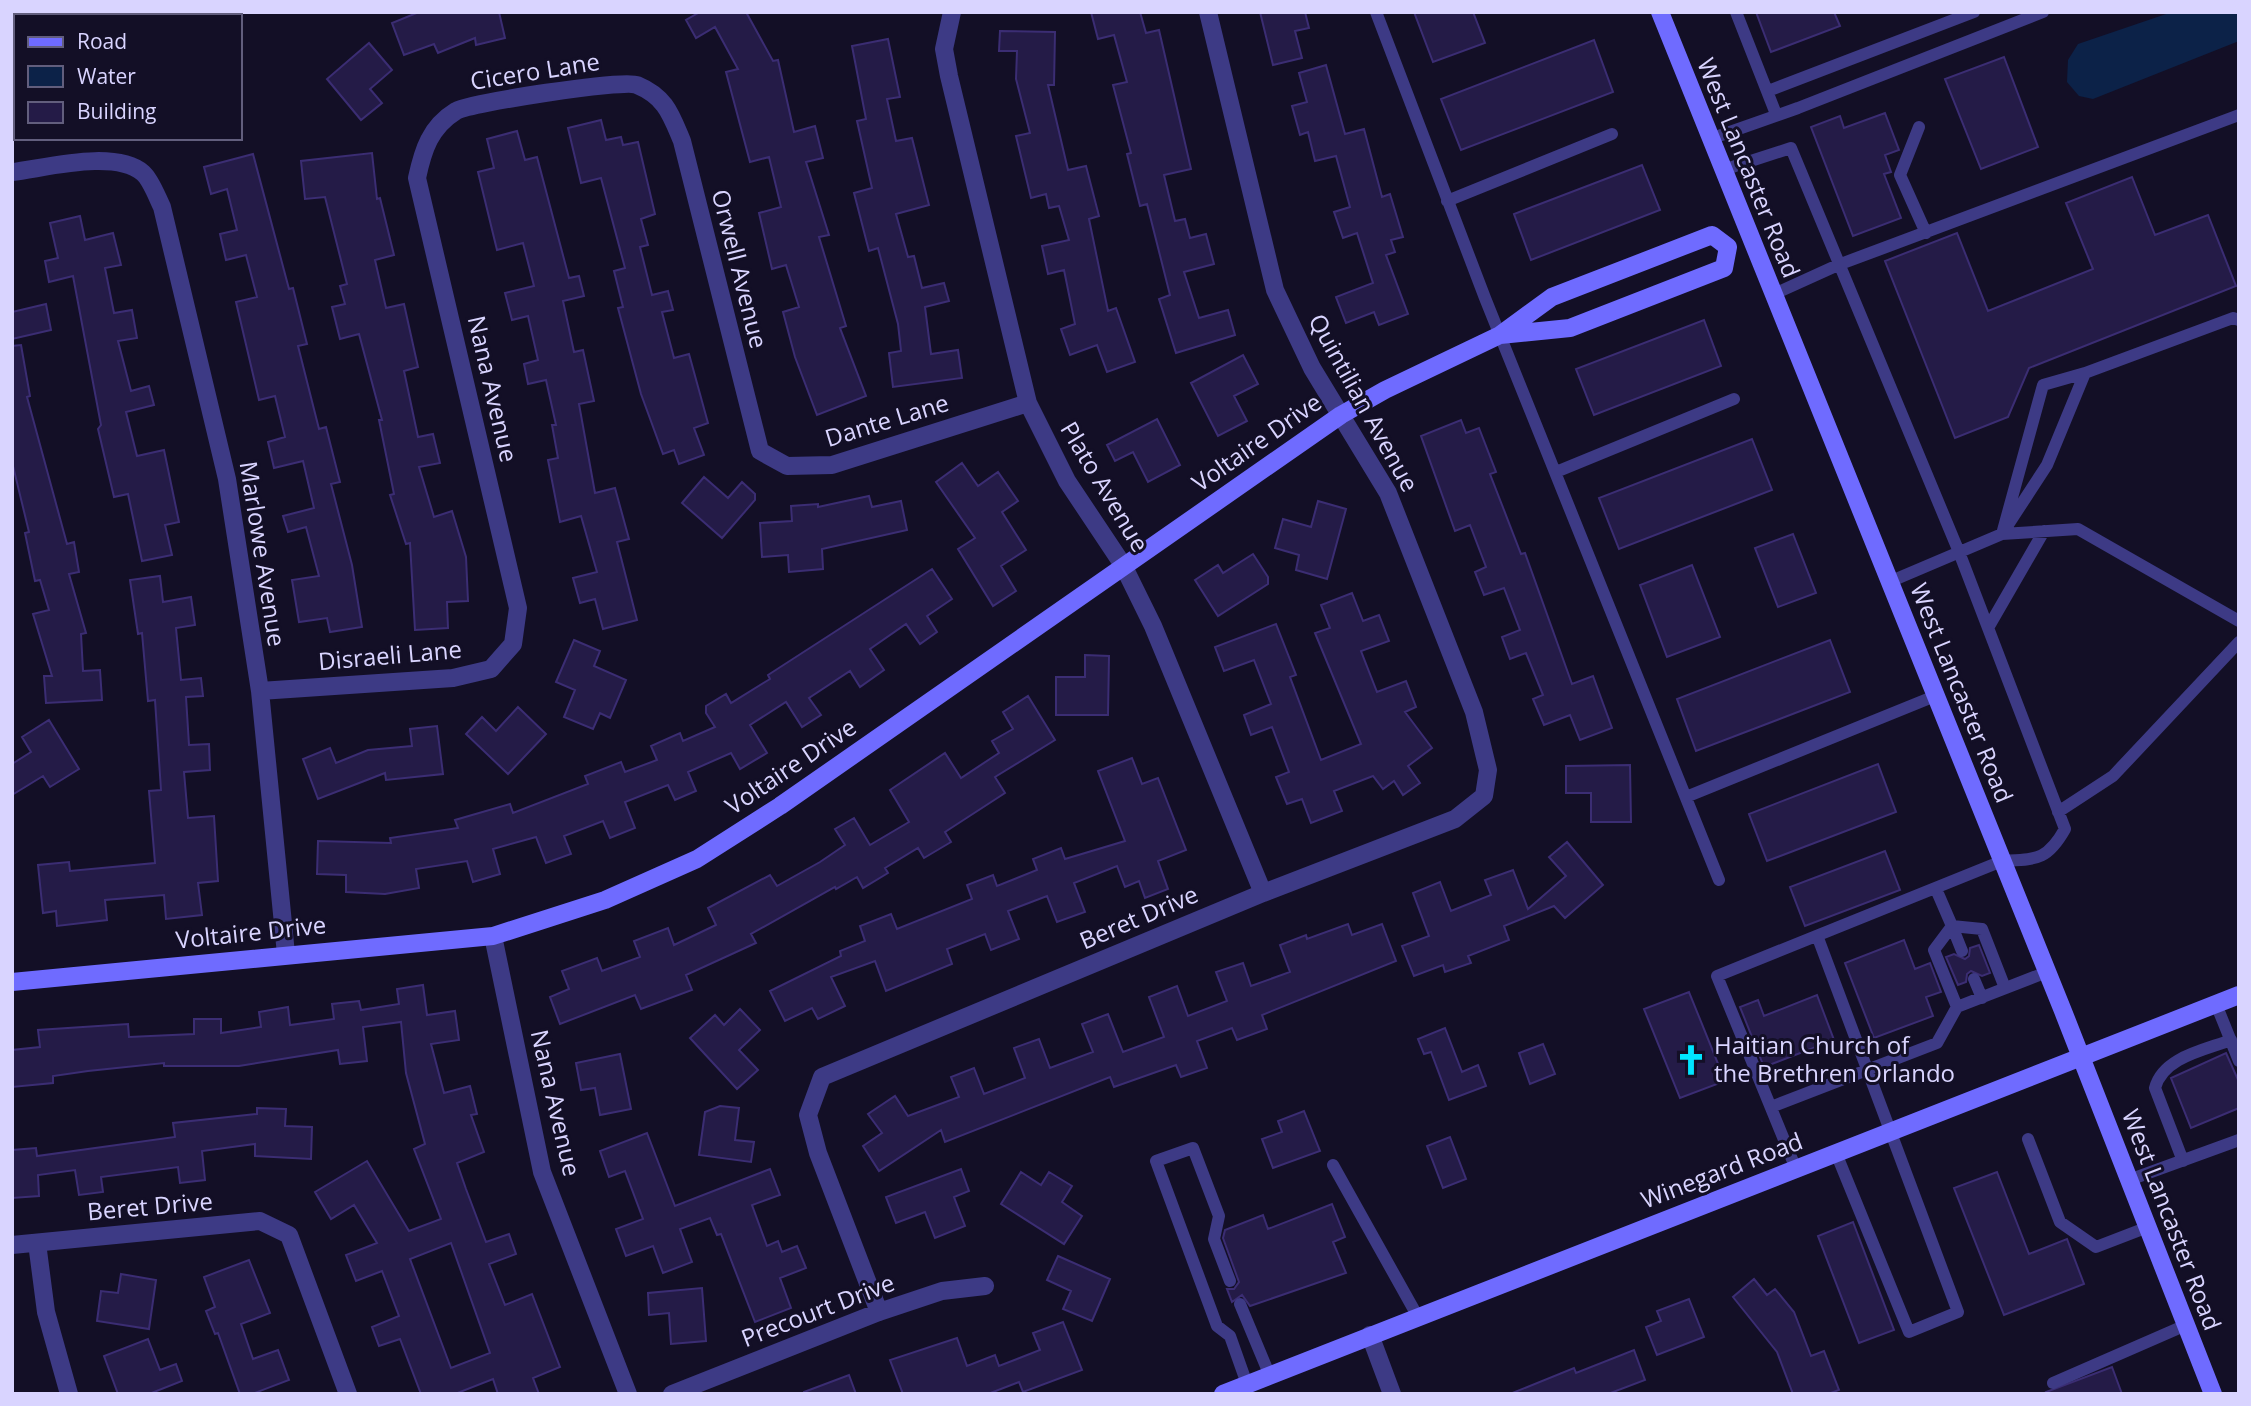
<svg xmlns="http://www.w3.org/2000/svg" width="2251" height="1406" viewBox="0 0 2251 1406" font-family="'Open Sans',sans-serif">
<rect width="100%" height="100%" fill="#130f26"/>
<path fill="#0c2248" d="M2172,12H2239V41L2093,99L2079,96L2067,82L2068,60L2078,44Z"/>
<path fill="#241b47" stroke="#3b2d73" stroke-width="2" fill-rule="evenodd" d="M419,12H499L505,38L476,45L475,38L438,53L434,44L404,55L392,23Z
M700,12H746L773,61L778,60L794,132L815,126L823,158L806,162L829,235L819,237L846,326L840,328L866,396L817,415L795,357L783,312L799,307L786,265L772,269L759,213L781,207L769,157L750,162L726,72L738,69L715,27L696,38L686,20Z
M1091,12H1140L1146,33L1159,30L1191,169L1164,175L1175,221L1185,219L1190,238L1206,234L1214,264L1184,272L1199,318L1228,310L1235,335L1176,353L1159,299L1170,295L1147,204L1140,206L1127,154L1131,153L1113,85L1127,82L1114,35L1098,39Z
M1260,12H1305L1309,28L1295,31L1302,58L1273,65Z
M1414,12H1473L1485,43L1433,62Z
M1756,12H1834L1840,26L1771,52Z
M1000,31L1055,32L1054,85H1048L1068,170L1086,166L1099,216L1089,219L1108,311L1116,308L1135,362L1107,372L1097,345L1070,355L1061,329L1075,324L1064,270L1048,274L1042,246L1069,240L1059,206L1049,208L1046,194L1031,198L1016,136L1030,133L1016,79L1017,51H999Z
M888,39L900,97L887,99L896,141L912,138L929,205L896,214L908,257L914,256L922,288L944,283L949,301L925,307L931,354L958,350L962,378L893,387L889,353L901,351L898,324L878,248L869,251L854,193L872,188L857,121L866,119L852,46Z
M1594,40L1613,92L1461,150L1441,99Z
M369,43L392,70L370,89L382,103L361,120L327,79Z
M2004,57L2038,147L1981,169L1945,79Z
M1326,65L1345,134L1364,129L1382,197L1390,194L1403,237L1391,240L1395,252L1386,255L1408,314L1379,325L1374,312L1346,323L1336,297L1373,283L1357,233L1343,238L1334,212L1350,207L1336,156L1315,161L1308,132L1300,135L1292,106L1307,102L1299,73Z
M1885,113L1899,150L1885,155L1891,172L1884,174L1901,218L1853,236L1811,127L1840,116L1844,128Z
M601,120L606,140L621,137L623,145L638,142L655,214L641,219L648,245L640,247L652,295L668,291L673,310L662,312L674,358L689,354L708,423L694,428L704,455L679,464L674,450L663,454L641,394L618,308L623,307L614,271L625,268L601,178L581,183L568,128Z
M517,131L525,160L537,157L569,278L579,276L584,296L563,301L574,352L583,350L594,401L579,404L595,493L615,488L629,539L617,542L637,620L603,629L595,599L580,603L573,578L597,572L581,516L560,522L548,460L558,458L552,425H556L546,380L528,384L524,364L538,360L528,316L512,320L505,293L534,286L523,243L497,250L478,172L494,168L487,139Z
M372,153L377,199L380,198L394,255L375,260L386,308L404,304L418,367L404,371L418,437L433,434L440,463L419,467L434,517L452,511L466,557L468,601L447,602L448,628L415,630L410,543L406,544L390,495L394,494L379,420H382L359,334L340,339L332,307L345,304L340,286L347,284L325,197L305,199L301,161Z
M253,154L289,289L293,288L307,344L298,346L319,429L326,427L340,482L331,484L352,565L362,627L330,632L327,618L299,622L292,580L319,576L306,527L288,532L283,516L314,508L303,461L274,468L268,442L285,437L275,396L259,400L236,302L257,297L246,255L226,260L220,234L237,230L227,189L211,194L204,167Z
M1642,165L1660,210L1531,260L1514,214Z
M2132,177L2155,235L2208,215L2236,286L2029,368L2008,417L1955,438L1885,261L1957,233L1988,311L2093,269L2066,203Z
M80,216L85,240L113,233L121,265L105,268L114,313L132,310L137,338L118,341L131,391L149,386L154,405L126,412L137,456L164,450L179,522L165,525L172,555L142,561L128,494L114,497L98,429L101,425L73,276L49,282L45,261L58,258L50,223Z
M46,304L51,330L12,339V312Z
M1704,320L1721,366L1594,415L1576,369Z
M21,345L30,396L27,397L67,544L74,542L79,572L69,574L86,633L81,634L83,671L100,670L102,700L46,703L44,676H52L33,614L49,610L40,580L35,581L25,533L29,532L12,462V346Z
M1243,355L1258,384L1234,396L1247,421L1218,436L1191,383Z
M1157,419L1180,465L1148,482L1133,452L1115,461L1107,445Z
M1461,420L1466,433L1479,428L1496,472L1490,474L1521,554L1525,553L1572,684L1593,676L1612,728L1580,740L1570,715L1544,725L1533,699L1543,695L1526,653L1510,659L1502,637L1520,630L1504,588L1484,595L1475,572L1486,567L1470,525L1455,531L1421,436Z
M1752,439L1772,490L1619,549L1599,498Z
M962,463L978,486L998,472L1018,501L1002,512L1026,550L1001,566L1016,591L993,606L958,549L975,538L936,482Z
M704,477L728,498L742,482L755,494V500L722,538L682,503Z
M869,496L872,507L901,501L907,530L822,549L823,569L789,572L788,555L762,557L760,523L792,521L791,506L818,504V507Z
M1318,501L1346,509L1327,579L1296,570L1299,555L1275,548L1283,519L1311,527Z
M1793,534L1816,593L1778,607L1755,548Z
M1253,554L1268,577V584L1218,616L1195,580L1218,565L1223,573Z
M1692,565L1720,637L1667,657L1640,585Z
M932,569L952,599L927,616L937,632L920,644L906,624L870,649L884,670L860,687L850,671L809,698L821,715L802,727L786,702L750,725L767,753L740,769L731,753L688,772L696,791L675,800L668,785L625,802L635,828L610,838L603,821L564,836L571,854L546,863L536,837L493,849L500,874L473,882L467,861L416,869L419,888L385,894L346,892V875L317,874L318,841L391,843L390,838L458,828L455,820L510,804L513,813L588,784L585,776L621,762L625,772L657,760L651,746L680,733L683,741L715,727L706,713V706L726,694L731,703L770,679L768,675Z
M160,576L163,602L191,597L195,625L176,628L181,680L201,678L203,696L186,697L189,745L209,744L210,770L184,772L188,818L214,816L218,881L198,883L202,915L166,919L164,895L105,900L107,920L57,926L56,911L43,913L38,865L69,862L70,871L155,863L149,791L161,790L155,700L148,701L142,633L138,634L130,580Z
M1352,593L1363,621L1379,615L1389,641L1361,651L1377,692L1406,681L1416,707L1405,712L1432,748L1408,766L1420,783L1403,795L1394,781L1383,789L1373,776L1334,791L1342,811L1311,823L1302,799L1287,804L1276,777L1289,772L1272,727L1251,735L1244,715L1271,704L1254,660L1224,671L1215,647L1276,624L1296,675L1290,677L1321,760L1361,744L1315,633L1330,628L1321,605Z
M574,640L600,651L594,666L626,680L610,718L600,713L593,729L564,717L575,690L556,682Z
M1830,640L1850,692L1696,751L1677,699Z
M1085,655L1109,656L1108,715H1056V677H1085Z
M1028,696L1055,740L995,777L1005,793L945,832L951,842L924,858L918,848L885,868L888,873L863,888L857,877L836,889L835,887L751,934L756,943L686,975L692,990L641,1009L635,995L560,1024L550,997L569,989L562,971L597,958L602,971L640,957L634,941L668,928L674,945L716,925L708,908L770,875L777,886L820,862L845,845L835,829L854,818L870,845L909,822L890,790L945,753L961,778L999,753L992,741L1013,729L1003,712Z
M518,707L546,734L508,774L466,734L482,717L496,731Z
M49,720L79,769L50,787L43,776L12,795V764L31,752L22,737Z
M437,726L443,774L386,780L385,773L318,799L303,759L330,748L336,763L368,750L412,746L410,729Z
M1132,758L1142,784L1158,778L1186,850L1158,861L1168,889L1145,898L1139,881L1125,887L1117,866L1074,883L1085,912L1057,922L1047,896L1008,911L1019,939L991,950L985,934L947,949L952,964L886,991L875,961L831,977L845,1006L818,1019L812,1008L785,1021L770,991L841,956L840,951L865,941L860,926L891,914L897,929L972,899L967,885L993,875L997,886L1037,870L1033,859L1061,848L1065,859L1125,841L1098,771Z
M1878,764L1896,812L1767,861L1749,814Z
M1630,765L1631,822H1591V793H1566V766Z
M1567,842L1603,885L1565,918L1554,906L1504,926L1509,940L1468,956L1471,963L1445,972L1443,965L1414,976L1402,946L1429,936L1413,893L1440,882L1451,911L1491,895L1485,880L1513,870L1528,909L1566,876L1549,857Z
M1885,851L1900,890L1805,926L1790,887Z
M1348,924L1352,935L1382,924L1396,961L1262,1015L1267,1029L1237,1040L1232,1028L1197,1041L1207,1068L1181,1077L1176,1065L1114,1087L1110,1077L945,1142L941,1130L879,1171L863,1146L882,1133L868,1114L895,1096L908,1116L959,1097L951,1077L974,1068L984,1094L1025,1078L1014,1048L1039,1039L1050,1068L1093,1052L1082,1024L1108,1014L1123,1052L1164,1037L1149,997L1177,986L1188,1016L1227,1001L1216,972L1243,963L1251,986L1290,972L1280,945L1306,935L1307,939Z
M1904,940L1915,969L1930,963L1941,992L1926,997L1933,1016L1874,1038L1845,963Z
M1979,945L1990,973L1982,976L1971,971L1967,974L1966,982L1958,985L1946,957L1954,954L1965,959L1969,956L1970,948Z
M423,985L427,1015L455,1011L459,1040L431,1044L444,1093L470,1086L477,1114L471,1115L484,1152L457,1163L466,1189L486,1242L509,1234L516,1254L489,1264L505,1305L532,1294L560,1367L533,1378L539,1394H498L493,1379L455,1394H421L400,1339L379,1346L372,1327L399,1316L382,1271L356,1281L346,1255L377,1243L354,1205L331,1219L315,1192L367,1161L409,1231L441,1219L414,1149L425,1144L406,1073L401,1022L363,1027L367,1061L340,1064L338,1050L239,1066H164V1063L88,1071L53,1076V1083L12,1087V1050L40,1047L38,1030L128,1024L129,1037L194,1034V1019H221V1033L261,1027L259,1012L288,1007L290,1025L334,1019L332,1004L359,1001L361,1010L399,1004L397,989ZM451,1243L490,1353L451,1368L410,1259Z
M1689,992L1725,1081L1680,1098L1644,1009Z
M1817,995L1834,1040L1764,1067L1740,1007L1758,1000L1764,1016Z
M740,1009L760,1030L739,1050L758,1070L737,1089L690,1038L715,1015L724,1025Z
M1445,1028L1462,1072L1478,1065L1486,1086L1449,1100L1431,1052L1424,1054L1418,1039Z
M1543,1044L1555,1074L1530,1084L1519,1053Z
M2226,1053L2239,1082V1108L2191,1128L2171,1078Z
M620,1054L631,1109L600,1115L595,1088L581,1090L576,1063Z
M720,1106L739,1108L735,1140L754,1142L751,1162L699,1155L705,1112Z
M257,1108L286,1109L285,1126L312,1127L311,1159L255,1156V1144L202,1151L205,1180L180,1183L178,1167L101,1177L103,1192L79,1195L75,1170L38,1175L39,1196L12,1198V1150L36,1148L37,1156L175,1137L173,1123L257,1114Z
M1304,1111L1320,1151L1273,1168L1262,1139L1282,1132L1278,1121Z
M647,1133L675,1206L770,1169L780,1195L752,1205L767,1246L778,1241L782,1252L797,1246L806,1268L780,1278L791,1308L755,1322L721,1234L717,1235L710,1218L680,1229L692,1262L663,1273L653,1246L626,1256L616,1229L643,1219L625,1171L609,1177L600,1151Z
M1450,1137L1466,1179L1443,1188L1427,1146Z
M961,1169L969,1191L954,1197L965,1226L935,1238L925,1212L896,1223L886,1197Z
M1021,1172L1041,1185L1049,1172L1072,1186L1062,1202L1082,1216L1064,1244L1001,1204Z
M1997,1172L2029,1254L2067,1239L2084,1284L2004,1315L1954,1188Z
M1332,1204L1345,1237L1333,1242L1346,1273L1250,1306L1242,1295L1232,1302L1227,1289H1234L1239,1282L1223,1238L1225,1230L1263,1215L1268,1229Z
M1853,1222L1894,1330L1859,1343L1818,1236Z
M1058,1256L1110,1279L1092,1321L1063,1309L1071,1291L1047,1280Z
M249,1260L270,1313L241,1324L253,1359L278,1350L289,1380L252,1394H240L218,1333L215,1334L206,1311L215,1307L204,1277Z
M121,1274L156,1280L149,1329L97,1321L101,1291L118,1293Z
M1754,1279L1767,1295L1775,1289L1794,1312L1811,1356L1824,1351L1839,1390L1828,1394H1793L1777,1352L1733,1297Z
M702,1288L706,1341L671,1344L669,1313L649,1315L648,1293Z
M1689,1299L1704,1337L1657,1355L1646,1327L1661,1321L1657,1311Z
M1063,1322L1082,1370L1023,1392L1019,1382L988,1394H903L890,1360L957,1338L967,1366L995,1355L999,1366L1040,1350L1033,1333Z
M148,1339L160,1370L176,1364L182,1381L149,1394H118L104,1356Z
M1634,1350L1645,1380L1608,1394H1510L1574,1368L1576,1373Z
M2112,1367L2122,1394H2047L2046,1392Z
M849,1375L856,1394H804V1392Z"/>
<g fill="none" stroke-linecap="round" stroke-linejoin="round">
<path stroke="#3d3a85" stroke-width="12" d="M1376,12L1485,298L1719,880
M1736,12L1776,114
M1768,91L1974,12
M1919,127L1900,175L1926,233
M1710,139L1798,108L2043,12
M1723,170L1791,148L1959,552L2065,829C2047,861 2036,859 2002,861L1717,976L1796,1169
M1447,201L1612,134
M1772,295L1838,265L2239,115
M2085,373L2043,385L2002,534L2078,529L2239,621
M1556,472L1734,399
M1889,582L2002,534L2047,465L2085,373L2233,318L2239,320
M1988,628L2044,531
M1686,797L1935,696
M2058,812L2113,776L2239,642
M1936,889L1952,926L1934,950L1957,1007L2047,972
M1818,938L1958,1312L1909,1332L1836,1153
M1962,951L1952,926L1982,929L2005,988
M1974,979L1982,998
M2216,1004L2239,1061
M1771,1107L1937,1043L1957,1007
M2028,1139L2060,1222L2096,1247L2148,1227
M2183,1161L2155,1088C2163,1057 2205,1050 2231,1040
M1333,1165L1418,1317
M2129,1180L2239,1140
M1230,1281L1214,1239L1219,1216L1193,1148L1156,1161L1217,1326L1230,1336L1247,1384
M1240,1304L1270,1376
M2053,1383L2186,1325"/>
<path stroke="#3d3a85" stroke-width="18" d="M952,12L944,49L949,76L1028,403L1067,481L1123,565L1153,626L1263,893
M12,172C46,168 115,149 143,173C151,180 157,197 162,207L227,479L260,691L286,954
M260,691L453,678L491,669L513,644L518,608L417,178C423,150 430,127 456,111C470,103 623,79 637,85C666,97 671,115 682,141L760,451L787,466L832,465L1028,403
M493,936L542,1172L628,1394
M37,1243L46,1312L69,1394
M12,1245L260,1221L289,1235L348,1394
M879,1312L818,1153L808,1115L822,1077L1263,893L1455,819L1484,796L1488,770L1474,712L1388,493L1312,368L1275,290L1208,12
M1370,1335L1392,1394
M672,1394L879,1312L942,1291L985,1286"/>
<path stroke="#6f6bff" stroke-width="18" d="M1660,12L2063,1011L2213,1394
M1500,335L1570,328L1724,268L1728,247
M12,982L493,936L605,900L697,859L780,806L1341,415L1385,390L1500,335L1552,297L1712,235L1728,247
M1223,1394L2239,995"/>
</g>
<defs>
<symbol id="church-bare" viewBox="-9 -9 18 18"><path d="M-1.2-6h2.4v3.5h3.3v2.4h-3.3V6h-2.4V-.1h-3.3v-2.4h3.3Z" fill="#00e5ff" stroke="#130f26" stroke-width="2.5" paint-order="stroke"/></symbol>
</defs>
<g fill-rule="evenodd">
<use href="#church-bare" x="1669" y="1038" width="44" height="44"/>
</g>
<g text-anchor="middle" stroke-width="6" stroke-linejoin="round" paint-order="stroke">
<g font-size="24" fill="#d9d4ff" stroke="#130f26">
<text transform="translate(535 72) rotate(-9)" y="8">Cicero Lane</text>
<text transform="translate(1748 168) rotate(68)" y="8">West Lancaster Road</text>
<text transform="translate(739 269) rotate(76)" y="8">Orwell Avenue</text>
<text transform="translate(492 389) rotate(77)" y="8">Nana Avenue</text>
<text transform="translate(1363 403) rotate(61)" y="8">Quintilian Avenue</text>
<text transform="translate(887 421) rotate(-17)" y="8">Dante Lane</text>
<text transform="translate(1257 443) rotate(-35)" y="8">Voltaire Drive</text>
<text transform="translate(1104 487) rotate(59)" y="8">Plato Avenue</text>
<text transform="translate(262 554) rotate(81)" y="8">Marlowe Avenue</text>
<text transform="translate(390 656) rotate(-5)" y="8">Disraeli Lane</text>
<text transform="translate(1961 693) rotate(68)" y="8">West Lancaster Road</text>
<text transform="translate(791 767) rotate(-34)" y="8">Voltaire Drive</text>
<text transform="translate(1139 918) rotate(-23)" y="8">Beret Drive</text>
<text transform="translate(251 933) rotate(-6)" y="8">Voltaire Drive</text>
<text transform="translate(555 1103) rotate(77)" y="8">Nana Avenue</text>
<text transform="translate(1722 1171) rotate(-21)" y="8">Winegard Road</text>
<text transform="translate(150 1207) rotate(-5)" y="8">Beret Drive</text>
<text transform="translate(2171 1220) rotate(69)" y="8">West Lancaster Road</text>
<text transform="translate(818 1311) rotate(-21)" y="8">Precourt Drive</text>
</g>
<g font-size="24" fill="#d9d4ff" stroke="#130f26" text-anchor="start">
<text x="1714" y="1054">Haitian Church of<tspan x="1714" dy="28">the Brethren Orlando</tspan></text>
</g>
</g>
<rect width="2251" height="1406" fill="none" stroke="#d9d4ff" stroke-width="28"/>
<rect x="14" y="14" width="228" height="126" fill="#130f26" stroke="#625e7d" stroke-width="2"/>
<rect x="28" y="37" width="35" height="10" fill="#6f6bff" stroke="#625e7d" stroke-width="2"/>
<text x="77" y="49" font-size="21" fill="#d9d4ff">Road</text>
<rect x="28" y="66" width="35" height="21" fill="#0c2248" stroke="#625e7d" stroke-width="2"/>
<text x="77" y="84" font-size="21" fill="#d9d4ff">Water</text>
<rect x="28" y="102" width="35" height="21" fill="#241b47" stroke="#625e7d" stroke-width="2"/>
<text x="77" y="119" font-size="21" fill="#d9d4ff">Building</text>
</svg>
